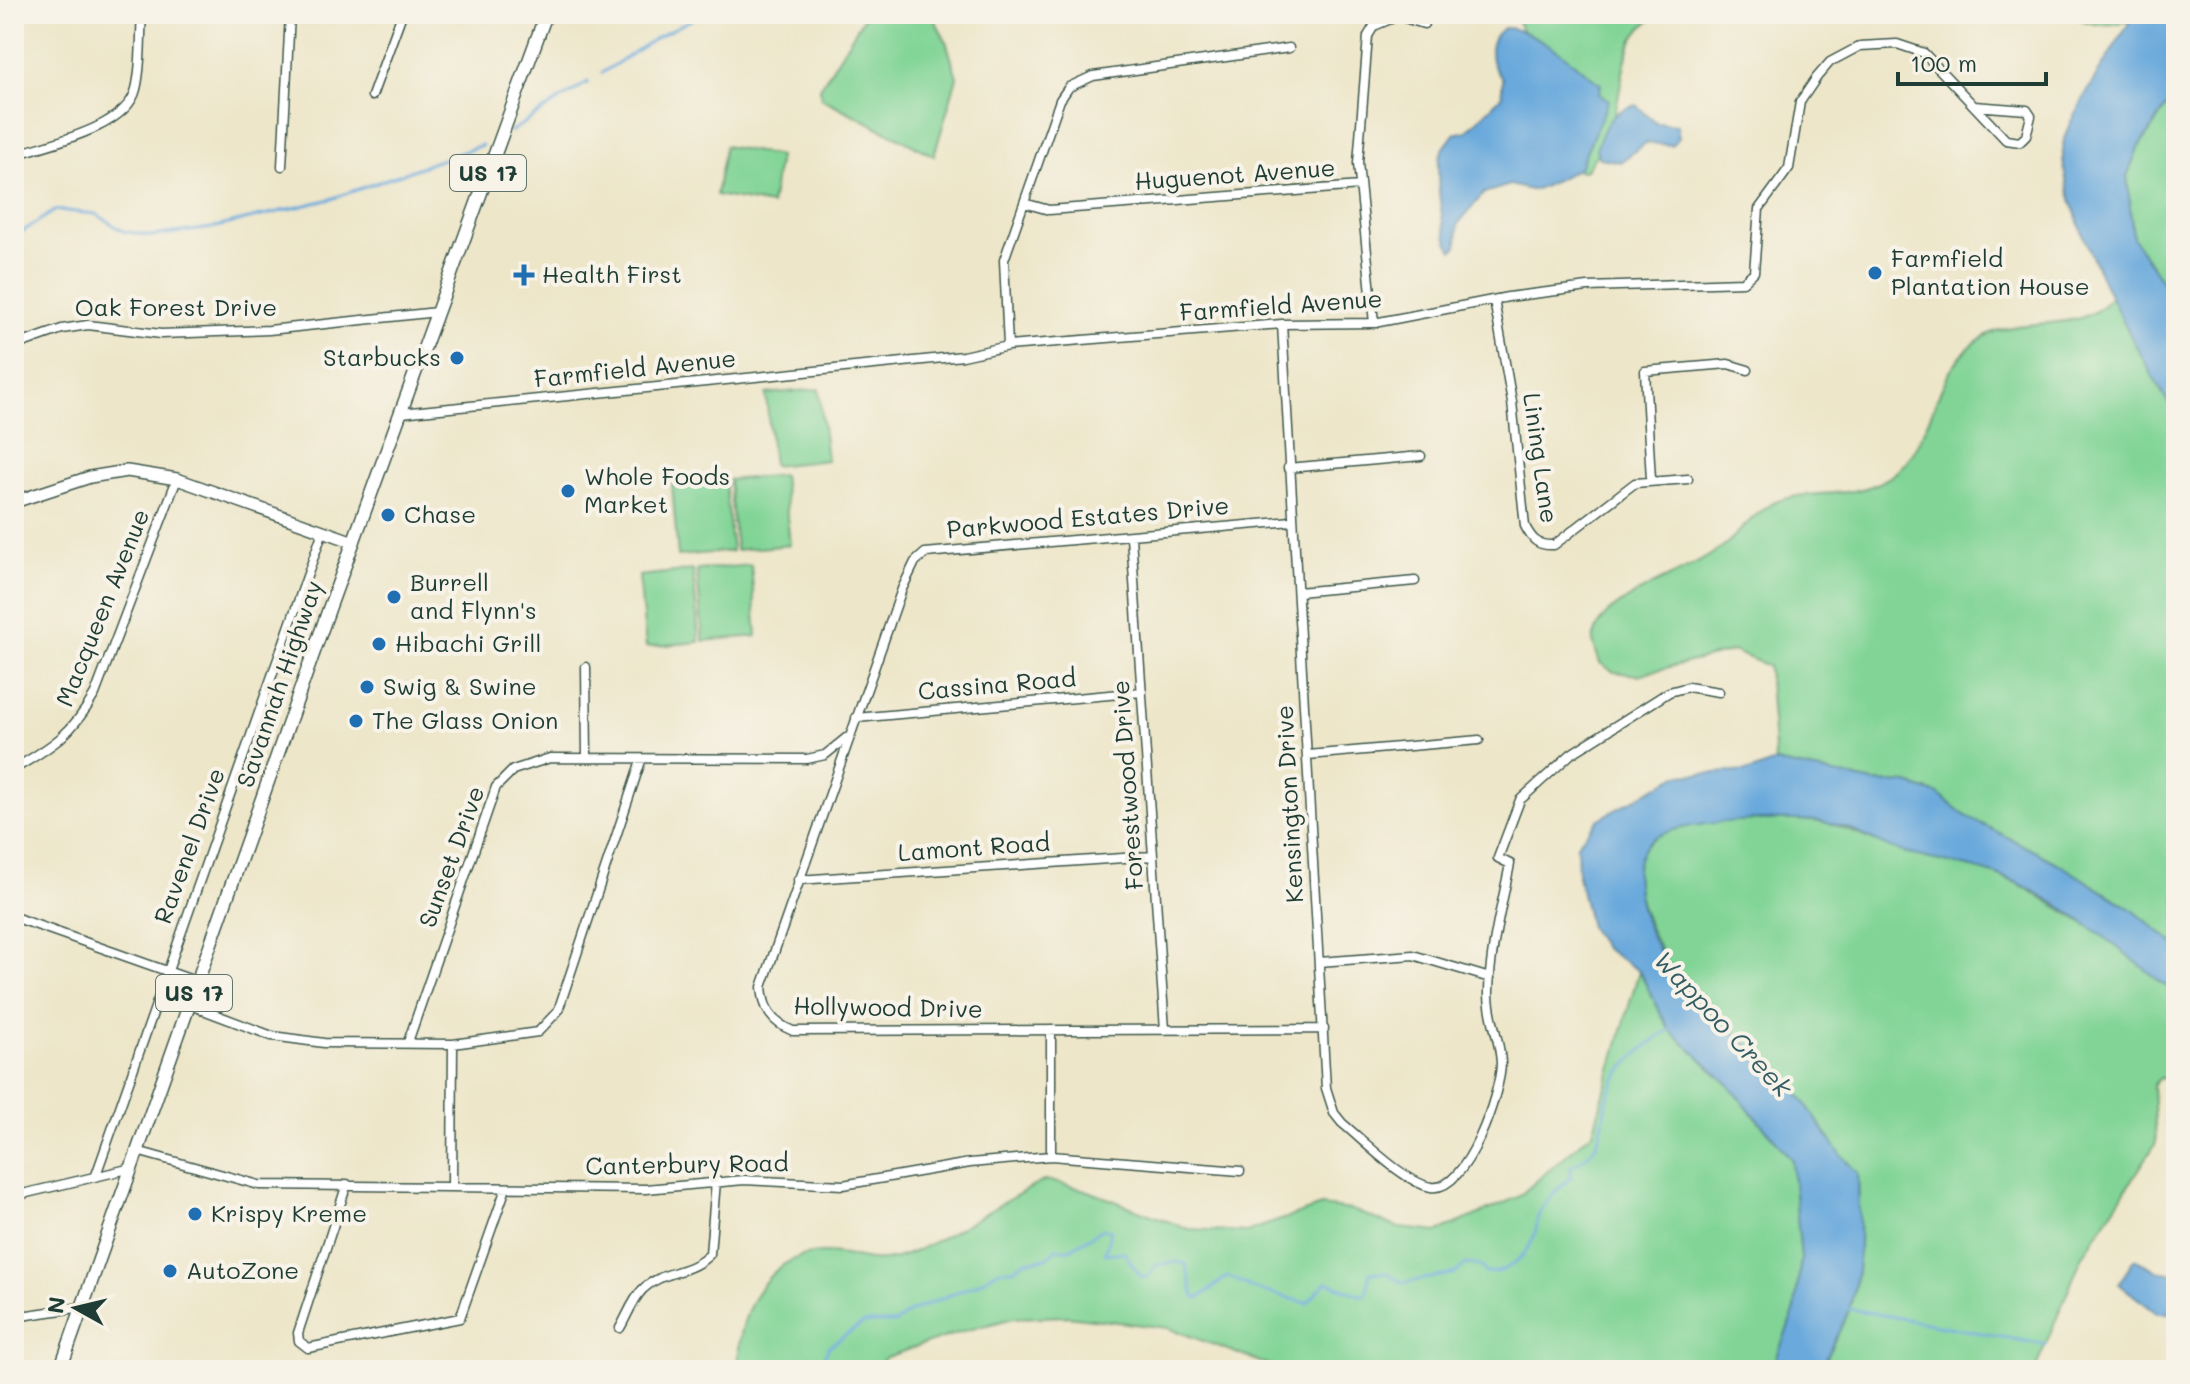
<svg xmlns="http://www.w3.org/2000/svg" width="2190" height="1384" viewBox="0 0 2190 1384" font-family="Mali,sans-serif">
<rect width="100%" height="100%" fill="#f7f3e8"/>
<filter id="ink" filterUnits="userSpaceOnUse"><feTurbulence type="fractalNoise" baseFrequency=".0125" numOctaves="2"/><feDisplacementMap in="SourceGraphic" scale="16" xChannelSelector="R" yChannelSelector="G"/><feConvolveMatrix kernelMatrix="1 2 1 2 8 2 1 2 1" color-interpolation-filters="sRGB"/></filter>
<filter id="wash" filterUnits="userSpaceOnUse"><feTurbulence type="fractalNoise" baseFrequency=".006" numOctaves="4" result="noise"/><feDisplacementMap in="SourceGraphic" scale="32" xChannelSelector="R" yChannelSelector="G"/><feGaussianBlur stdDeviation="1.8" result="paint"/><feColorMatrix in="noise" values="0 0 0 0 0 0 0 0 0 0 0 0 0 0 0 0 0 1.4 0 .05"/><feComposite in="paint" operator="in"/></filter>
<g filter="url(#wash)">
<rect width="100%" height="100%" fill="#ede6c9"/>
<path fill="#81d496" stroke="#508865" stroke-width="2" d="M866,14H932L946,41L957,77L934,156L821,98L820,88Z
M1266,14H1348C1330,31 1287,23 1266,14Z
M1514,14H1664C1619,29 1626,77 1614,115C1608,137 1599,153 1585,171L1557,168L1533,51Z
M2070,14H2144C2119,27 2094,30 2070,14Z
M2176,93V301L2133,238L2127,176L2138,148Z
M725,146L779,156L771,205L716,195Z
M2111,296L2176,416V945L2134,911L2059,864L1964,815L1938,794L1908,784L1874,782L1775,762L1768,666L1733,651L1638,675L1614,672L1600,663L1593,642C1594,633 1599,622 1606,615C1640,584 1690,573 1726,544C1742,530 1758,509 1778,501C1809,489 1844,499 1879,483C1939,456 1925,367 1987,335C2024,315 2087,335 2111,296Z
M819,389L827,460L773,466L766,394Z
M783,475L790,545L736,550L729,480Z
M725,480L732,551L678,556L672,485Z
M751,565L757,636L703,641L697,570Z
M693,570L699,642L646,647L639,576Z
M1794,819L1830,823L1897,850L1984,870L2019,884L2107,937L2176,994V1080L2160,1078L2153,1085L2156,1143L2082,1257L2035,1370H1824C1827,1348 1840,1333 1848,1312C1863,1269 1859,1218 1858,1173L1837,1153L1821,1126L1675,975C1656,946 1612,866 1653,839C1685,818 1756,820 1794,819Z
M1639,971L1669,1029L1728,1084L1792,1160L1801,1258L1795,1309L1772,1370H1282L1168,1328L1067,1316L1014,1318L964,1331L886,1357L874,1370H739C734,1321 764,1254 821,1253C858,1252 870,1270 911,1253C957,1233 1000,1202 1046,1180L1086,1190L1188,1229L1246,1232L1321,1206L1352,1210L1399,1228L1438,1232L1518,1197L1593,1132Z"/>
<path fill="#69a9dc" stroke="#447388" stroke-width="2" d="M2144,14H2176V93L2138,148L2127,176L2133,238L2176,301V416C2142,359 2052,202 2064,140C2068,118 2116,45 2130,21Z
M1504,28C1535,27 1577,66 1601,84L1599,95L1609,100L1579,168L1543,187L1530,190L1510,185L1484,193L1458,224L1457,246L1453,250C1442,239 1435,172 1440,156C1442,148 1450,141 1454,134L1467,131L1502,96V78C1488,64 1486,39 1504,28Z
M1636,105L1656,123L1677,125L1679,138L1672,145L1646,143L1620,162L1599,158L1596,149C1604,126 1611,110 1636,105Z
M1775,762L1874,782L1908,784L1938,794L1964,815L2059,864L2134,911L2176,945V994C2126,954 2076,911 2018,883C1978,865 1936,863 1896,850C1873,842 1852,827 1828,823C1796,816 1674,819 1650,841C1623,867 1643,922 1658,949C1687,1001 1739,1033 1780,1073C1811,1103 1827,1144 1858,1173C1859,1218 1863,1269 1848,1312C1840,1333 1827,1348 1824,1370H1772L1795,1309L1801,1258L1792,1160L1728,1084L1669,1029L1639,971L1604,948L1590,927L1578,876L1577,844L1599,819L1678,775L1752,771Z
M2134,1259L2158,1271L2176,1274V1313H2157L2119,1284Z"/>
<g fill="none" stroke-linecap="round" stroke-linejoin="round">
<path stroke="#69a9dc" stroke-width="3" d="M602,73L659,36L703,14
M510,132L588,82
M14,237L56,210L96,214L123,231L152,236L212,228L331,199L482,145
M1845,1308L2046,1345
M818,1370L829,1346L864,1323H895L911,1311L977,1284L999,1270H1013L1024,1261L1047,1258L1056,1249H1070L1103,1229L1111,1230L1105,1254L1124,1252L1141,1277H1147L1156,1265L1177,1262L1186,1264L1194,1296L1199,1298L1228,1276L1255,1289L1307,1303L1327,1282L1362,1296L1367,1293L1370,1272L1387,1273L1403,1283L1456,1273L1466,1264L1480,1265L1486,1273C1507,1274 1527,1256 1534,1236C1537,1230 1536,1223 1538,1217C1544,1201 1558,1188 1571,1177V1167C1612,1144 1596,1122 1612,1086C1621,1065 1652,1040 1671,1029"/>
</g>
</g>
<g filter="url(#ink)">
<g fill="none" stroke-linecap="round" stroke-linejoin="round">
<defs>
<path id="minor" d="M372,96L402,14
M14,155C48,144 127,128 136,89C142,66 140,38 142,14
M282,166L290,14
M1024,203L1049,210L1360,186
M1494,300L1512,402L1525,526C1532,540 1538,546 1554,545L1635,483L1688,479
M1374,323L1358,163L1368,36L1374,26L1398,16L1424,24
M1282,324L1326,1088L1334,1113L1342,1123C1364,1141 1404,1182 1431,1187C1467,1193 1501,1091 1501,1063C1500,1038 1488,1016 1489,991C1490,949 1502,905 1510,864L1498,858L1520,800L1571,754L1669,692L1688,687L1719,692
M14,346L62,329L88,325L161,334L269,330L437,312
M1008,346L1004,260L1060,100L1069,87L1093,76L1289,48
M401,413L963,356L1008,346L1282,324L1374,323L1508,297L1588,287L1743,282L1754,272L1759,209L1789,168L1800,102L1817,77L1830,62L1860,46L1897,44L1924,53L2006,140L2020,142L2026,136L2031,116L2027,110L1974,106
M1288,468L1421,456
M1651,480L1645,371L1728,364L1748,370
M1292,521L925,553L915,562L902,589L762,987C764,1010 771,1022 793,1031L1324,1029
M1131,537L1165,1030
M1298,592L1415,581
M586,667L587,758
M856,718L1142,692
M1308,755L1479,740
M14,769C53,746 72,734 95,694L177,479
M798,880L1153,856
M14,917L198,982
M1319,962L1413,955L1490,978
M190,1005L272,1036L324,1043L453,1044L538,1032L558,1011L641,761
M1051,1030V1156
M408,1042L496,787L513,770L550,758L807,759L825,755L846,738
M137,1151L259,1185L646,1189L744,1180L843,1185L970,1163L1051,1156L1240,1171
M96,1175L323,531
M347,1184L298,1333L299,1341L308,1348L460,1318L506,1188
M452,1186L453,1044
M14,1196L132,1168
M14,1317L83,1307
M620,1328C627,1316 633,1299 643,1289C663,1270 691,1274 710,1254L716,1181"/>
<path id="secondary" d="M14,502L90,477L127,471L177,479L354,542"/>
<path id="trunk" d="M60,1370L329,609L546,14"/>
</defs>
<use href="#minor" stroke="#3e564a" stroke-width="11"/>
<use href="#secondary" stroke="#3e564a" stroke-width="14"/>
<use href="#trunk" stroke="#3e564a" stroke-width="15"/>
<use href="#minor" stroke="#fff" stroke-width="8"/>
<use href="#secondary" stroke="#fff" stroke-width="11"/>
<use href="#trunk" stroke="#fff" stroke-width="12"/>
</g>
</g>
<g fill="#1f6fb2" stroke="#f7f3e8" stroke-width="3">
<circle cx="1875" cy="273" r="8"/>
<path d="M520 263h8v8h8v8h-8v8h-8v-8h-8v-8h8z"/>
<circle cx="457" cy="358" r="8"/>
<circle cx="568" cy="491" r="8"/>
<circle cx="388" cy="515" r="8"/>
<circle cx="394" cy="597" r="8"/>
<circle cx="379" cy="644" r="8"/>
<circle cx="367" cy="687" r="8"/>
<circle cx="356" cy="721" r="8"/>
<circle cx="195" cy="1214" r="8"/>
<circle cx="170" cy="1271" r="8"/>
</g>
<g text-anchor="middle" stroke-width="8" stroke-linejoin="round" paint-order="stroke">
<g fill="#f7f3e8" stroke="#60746a" stroke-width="2">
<rect x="450" y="155" width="76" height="36" rx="6"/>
<rect x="156" y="975" width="76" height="36" rx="6"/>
</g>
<g font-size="22" font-weight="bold" fill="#1f3d34">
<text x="488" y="181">US 17</text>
<text x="194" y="1001">US 17</text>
</g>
<g font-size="24" fill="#1f3d34" stroke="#f7f3e8">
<text transform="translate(1235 175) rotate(-4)" y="8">Huguenot Avenue</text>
<text transform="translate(1281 306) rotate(-4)" y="8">Farmfield Avenue</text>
<text x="176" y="316">Oak Forest Drive</text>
<text transform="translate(635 369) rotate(-6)" y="8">Farmfield Avenue</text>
<text transform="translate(1540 458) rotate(82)" y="8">Lining Lane</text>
<text transform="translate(1088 518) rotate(-5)" y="8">Parkwood Estates Drive</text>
<text transform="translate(103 608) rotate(-68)" y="8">Macqueen Avenue</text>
<text transform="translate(280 684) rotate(-71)" y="8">Savannah Highway</text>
<text transform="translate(997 685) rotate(-5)" y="8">Cassina Road</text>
<text transform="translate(1128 785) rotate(-94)" y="8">Forestwood Drive</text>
<text transform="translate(1290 804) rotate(-93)" y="8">Kensington Drive</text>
<text transform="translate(190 846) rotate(-70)" y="8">Ravenel Drive</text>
<text transform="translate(974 848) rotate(-4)" y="8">Lamont Road</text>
<text transform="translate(452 857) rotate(-70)" y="8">Sunset Drive</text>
<text transform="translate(888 1008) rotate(1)" y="8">Hollywood Drive</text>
<text transform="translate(687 1165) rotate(-1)" y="8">Canterbury Road</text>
</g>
<g font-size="24" fill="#1f3d34" stroke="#f7f3e8" text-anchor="start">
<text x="1891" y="267">Farmfield<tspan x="1891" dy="28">Plantation House</tspan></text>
<text x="542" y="283">Health First</text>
<text x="441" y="366" text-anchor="end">Starbucks</text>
<text x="584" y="485">Whole Foods<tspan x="584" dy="28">Market</tspan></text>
<text x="404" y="523">Chase</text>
<text x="410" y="591">Burrell<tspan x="410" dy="28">and Flynn's</tspan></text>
<text x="395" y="652">Hibachi Grill</text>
<text x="383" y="695">Swig &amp; Swine</text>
<text x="372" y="729">The Glass Onion</text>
<text x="211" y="1222">Krispy Kreme</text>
<text x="186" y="1279">AutoZone</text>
</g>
<g font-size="26" font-style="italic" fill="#355d66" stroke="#f7f3e8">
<text transform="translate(1723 1024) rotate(47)" y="9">Wappoo Creek</text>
</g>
</g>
<rect width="2190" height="1384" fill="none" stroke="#f7f3e8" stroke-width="48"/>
<g transform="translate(76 1308) rotate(278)" stroke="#f7f3e8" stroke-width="6" paint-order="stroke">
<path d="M0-6L14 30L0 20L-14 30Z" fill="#1f3d34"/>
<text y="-12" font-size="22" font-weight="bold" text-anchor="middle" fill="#1f3d34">N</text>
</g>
<path d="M1898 72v12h148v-12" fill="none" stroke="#1f3d34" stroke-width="4"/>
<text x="1910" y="72" font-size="24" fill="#1f3d34" stroke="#f7f3e8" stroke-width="6" paint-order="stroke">100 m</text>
</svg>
